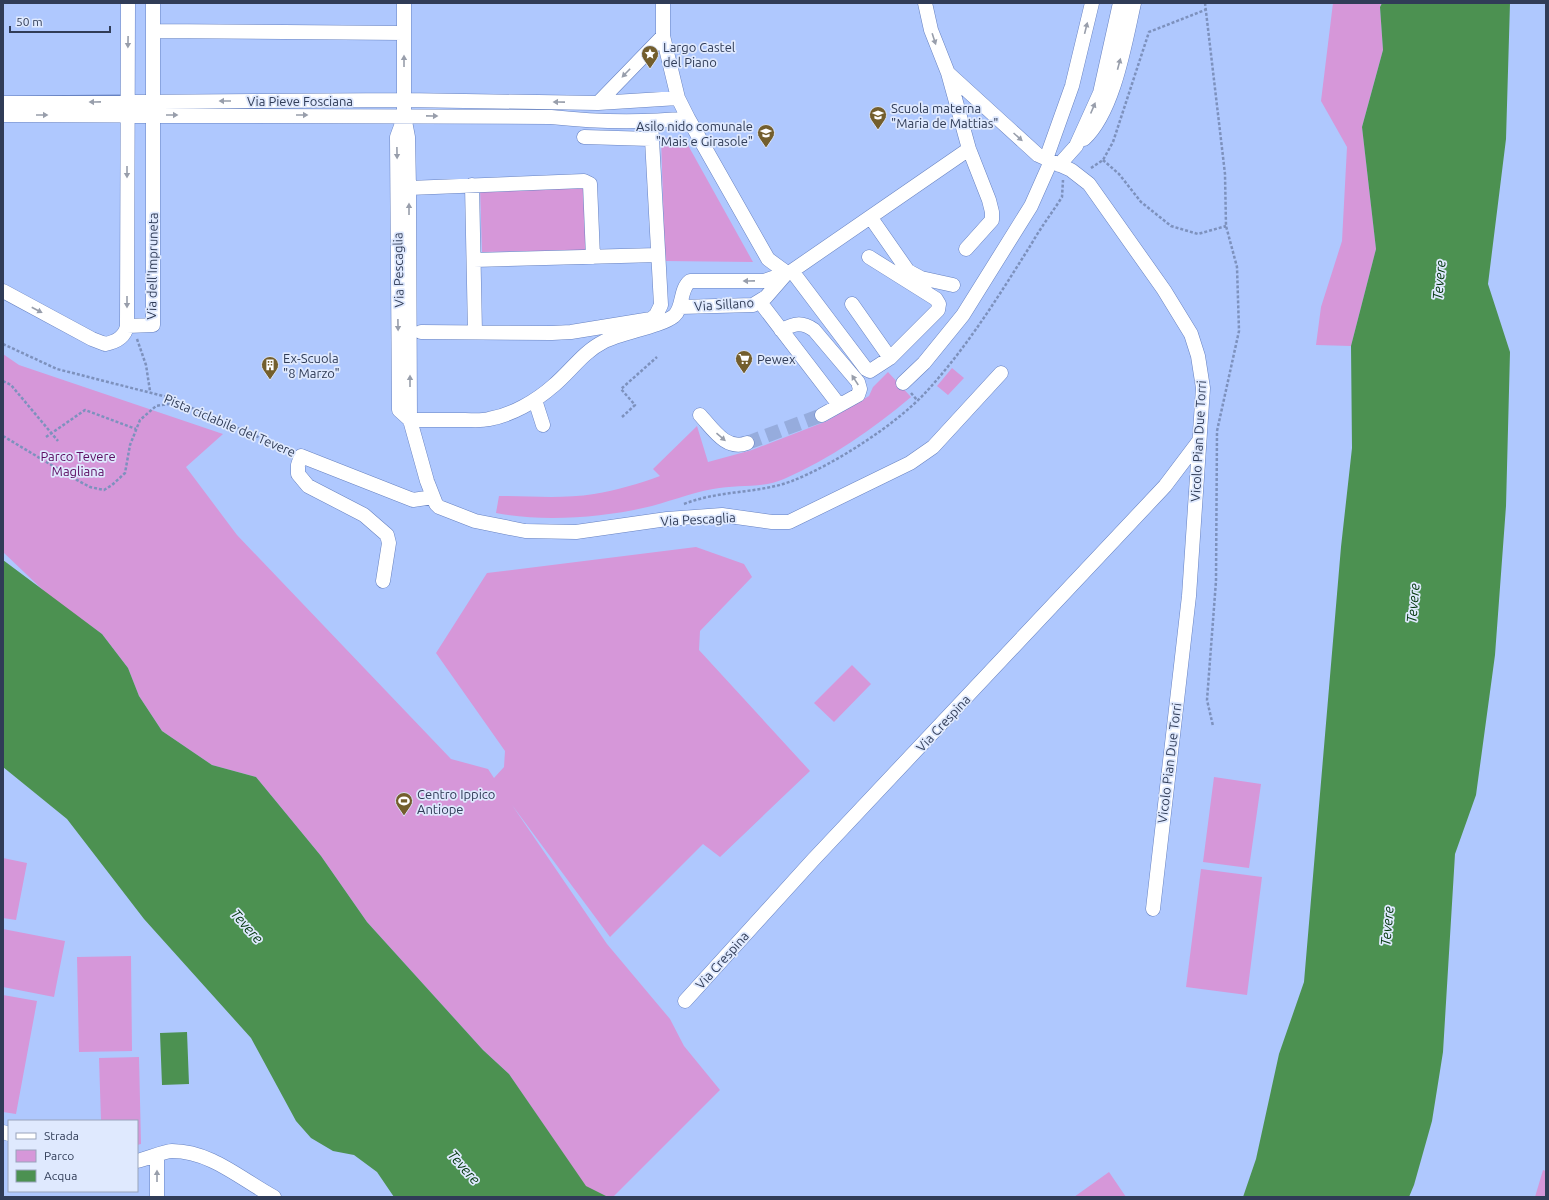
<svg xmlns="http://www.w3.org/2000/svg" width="1549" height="1200" viewBox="0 0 1549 1200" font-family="Ubuntu,sans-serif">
<rect width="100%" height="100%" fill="#afc8fe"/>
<path fill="#d697d9" d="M1333,3H1382L1380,7L1383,50L1362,127L1376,249L1351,346L1316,345L1321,307L1342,241L1347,147L1321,101Z
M661,138H684L753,262L665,261Z
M584,185L586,250L482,252L480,187Z
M3,354L19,365L223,434L186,467L237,535L451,759L488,769L494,778L504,767L505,751L436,653L487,573L696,547L744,564L752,577L700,631L699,650L810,771L720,857L703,844L610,937L512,805L607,944L670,1019L684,1046L720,1090L613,1197H608L586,1187L509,1074L483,1050L367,922L321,856L256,777L212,765L162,731L139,696L128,668L102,634L47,594L3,552Z
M952,368L964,378L948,395L937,386Z
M888,372L911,397C873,429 830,459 784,479C761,489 737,484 713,489C689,493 667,503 643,508C599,518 541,522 496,513L499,496C530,496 563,499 594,494C617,490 638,484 660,476L653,469L697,426L708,462L752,450L827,421L869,396L873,387Z
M852,665L871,684L834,722L814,703Z
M1214,777L1261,784L1249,868L1203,862Z
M3,858L27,863L16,920L3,918Z
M1201,869L1262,877L1247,995L1186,987Z
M3,929L65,941L54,997L3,987Z
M131,956L132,1051L79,1052L77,957Z
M3,995L37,1001L16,1114L3,1112Z
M139,1057L141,1144L137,1145V1121H101L99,1058Z
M1543,1170L1546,1171V1197H1535Z
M1109,1172L1126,1197H1074Z"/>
<path fill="#4c9151" d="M1382,3H1510L1506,139L1488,284L1510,352L1506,506L1495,655L1476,795L1455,854L1443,1052L1432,1121L1414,1185L1409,1197H1243L1256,1159L1279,1054L1304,982L1341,547L1352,448L1351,346L1376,249L1362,127L1383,50L1380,7Z
M3,560L102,634L128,668L139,696L162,731L212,765L256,777L321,856L367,922L483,1050L509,1074L586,1186L608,1197H394L377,1172L354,1155L333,1151L311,1138L296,1121L251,1038L144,919L67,819L3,767Z
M187,1032L189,1084L162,1085L160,1033Z"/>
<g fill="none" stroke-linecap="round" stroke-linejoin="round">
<path stroke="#96acdd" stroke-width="14" stroke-dasharray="14 7" stroke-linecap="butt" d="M747,443L822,415"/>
<defs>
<path id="minor" d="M128,3L127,326L153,325V3
M404,3V116L408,137L409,188L410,420L427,481L436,504L439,507L475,521L525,531L576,532L667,519L722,515L772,522H789L910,463L933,447L1001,373
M663,3V36L678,98L688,118L768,259L787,273
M925,3L931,30L948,73L969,149L989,200L992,212V220L966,249
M153,31L404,33
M948,73L1038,155L1071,170L1089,184L1164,290L1191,334L1198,356L1203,388L1189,596L1153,909
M3,103L404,100L598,103L678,98
M598,103L663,36
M3,115L551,117C597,122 642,123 688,118
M404,118L397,137L399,410L410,420
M584,137L651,139
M1084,139C1114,111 1125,43 1134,3
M1046,159L1072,86L1092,3
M1059,165L1076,146L1100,93L1120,3
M472,185L475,332
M409,188L584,181L590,184L593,257
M871,218L908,271L921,278L953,285
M474,260L658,255
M792,271L866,369L870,371L890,358L938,310L939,304L936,299L869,257
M3,291L92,339L105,344C116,342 125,337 127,326
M760,302L839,405
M852,304L890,358
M680,307L753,305L766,297L786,274
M781,330C794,324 801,321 814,330L858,382L860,389L858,395L822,415
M421,332L552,333L571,332L651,319L656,315L661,305L651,121
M903,383L924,363L963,315L1031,206L1051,161
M535,400L543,425
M700,415C713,429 726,451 747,443
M410,420C428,420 447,420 465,420C473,420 481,421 489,419C512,415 536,401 553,386C570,372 583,352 603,342C622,332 660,327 674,316C684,307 679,290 690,281H764L792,271L969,149
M383,581L389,543L387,535L364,515L308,486L298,474V465L301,456L413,500L433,497
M685,1001L812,861L1165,486L1199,441
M3,1132L9,1134
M137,1161C146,1159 165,1151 172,1151C211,1151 242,1180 274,1197
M157,1197V1156"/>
</defs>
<use href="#minor" stroke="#6782c1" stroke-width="15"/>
<path stroke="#7d91bd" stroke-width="2.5" stroke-dasharray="3 2" stroke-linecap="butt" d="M1205,3L1225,174L1226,226L1237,267L1239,331L1217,431L1216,581L1207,700L1213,726
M1103,160L1119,174L1141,202L1171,226L1198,234L1226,226
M1091,168L1103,160L1113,142L1149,32L1205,10
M137,339L146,365L150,391
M3,344L57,369L167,397L290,451
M3,381L11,385L58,441
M911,393L917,400
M622,417L635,405L621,389L657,357
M3,436L73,478L90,487L104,490L112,485L125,473L130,445L140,420L156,406L181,402
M46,437L85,410L136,429
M684,504C719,490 757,494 792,481C835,464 897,424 927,391C968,346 1000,294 1032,243C1041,227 1052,213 1062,197L1063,180"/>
<use href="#minor" stroke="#fff" stroke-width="14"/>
</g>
<defs><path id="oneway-solid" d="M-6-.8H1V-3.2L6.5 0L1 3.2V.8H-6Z"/></defs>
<g fill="#989eab">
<use href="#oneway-solid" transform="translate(1086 28) rotate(-76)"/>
<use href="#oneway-solid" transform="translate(934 39) rotate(72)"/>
<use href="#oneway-solid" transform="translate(128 42) rotate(91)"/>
<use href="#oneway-solid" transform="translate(404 61) rotate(-90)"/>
<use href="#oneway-solid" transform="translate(1119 64) rotate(-75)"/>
<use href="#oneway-solid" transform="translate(626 73) rotate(134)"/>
<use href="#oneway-solid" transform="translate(225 101) rotate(180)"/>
<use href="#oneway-solid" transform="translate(95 102) rotate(179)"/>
<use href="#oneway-solid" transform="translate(559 102) rotate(-179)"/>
<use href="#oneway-solid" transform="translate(1093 108) rotate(-67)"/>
<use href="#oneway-solid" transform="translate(42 115)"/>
<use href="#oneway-solid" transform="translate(172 115)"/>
<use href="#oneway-solid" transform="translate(302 115)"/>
<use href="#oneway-solid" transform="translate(432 116) rotate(1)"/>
<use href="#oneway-solid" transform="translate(1018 137) rotate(42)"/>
<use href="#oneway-solid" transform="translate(397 153) rotate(89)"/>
<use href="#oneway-solid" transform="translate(127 172) rotate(90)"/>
<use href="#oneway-solid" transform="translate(409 209) rotate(-90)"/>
<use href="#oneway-solid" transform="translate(749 281) rotate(179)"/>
<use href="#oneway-solid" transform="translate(127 302) rotate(90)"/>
<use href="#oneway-solid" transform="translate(37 310) rotate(28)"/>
<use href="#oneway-solid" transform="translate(398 325) rotate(89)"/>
<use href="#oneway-solid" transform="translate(855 380) rotate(-123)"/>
<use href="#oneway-solid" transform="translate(410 381) rotate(-90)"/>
<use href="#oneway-solid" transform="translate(721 437) rotate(41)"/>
<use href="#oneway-solid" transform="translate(157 1176) rotate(-90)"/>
</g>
<defs>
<symbol id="sight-pin" viewBox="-11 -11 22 30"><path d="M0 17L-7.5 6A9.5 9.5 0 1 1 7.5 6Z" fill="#735e2d" stroke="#dfe9fe"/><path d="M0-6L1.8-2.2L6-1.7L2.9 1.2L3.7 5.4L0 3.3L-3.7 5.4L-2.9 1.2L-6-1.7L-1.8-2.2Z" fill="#fff"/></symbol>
<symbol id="school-pin" viewBox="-11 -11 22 30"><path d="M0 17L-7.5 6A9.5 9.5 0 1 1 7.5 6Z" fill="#735e2d" stroke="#dfe9fe"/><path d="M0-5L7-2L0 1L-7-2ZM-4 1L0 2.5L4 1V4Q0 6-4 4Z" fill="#fff"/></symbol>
<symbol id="supermarket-pin" viewBox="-11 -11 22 30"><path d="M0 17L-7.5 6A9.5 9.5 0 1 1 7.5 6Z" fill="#735e2d" stroke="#dfe9fe"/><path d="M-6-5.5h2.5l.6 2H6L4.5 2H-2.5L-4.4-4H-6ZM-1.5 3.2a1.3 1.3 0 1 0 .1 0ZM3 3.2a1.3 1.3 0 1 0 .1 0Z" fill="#fff"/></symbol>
<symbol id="building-pin" viewBox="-11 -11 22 30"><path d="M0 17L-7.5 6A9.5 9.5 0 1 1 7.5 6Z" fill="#735e2d" stroke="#dfe9fe"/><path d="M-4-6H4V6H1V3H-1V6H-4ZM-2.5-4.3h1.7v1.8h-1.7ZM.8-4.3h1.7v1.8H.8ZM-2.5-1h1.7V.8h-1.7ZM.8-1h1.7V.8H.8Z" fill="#fff"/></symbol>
<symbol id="stadium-pin" viewBox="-11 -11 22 30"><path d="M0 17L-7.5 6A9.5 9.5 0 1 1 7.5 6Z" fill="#735e2d" stroke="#dfe9fe"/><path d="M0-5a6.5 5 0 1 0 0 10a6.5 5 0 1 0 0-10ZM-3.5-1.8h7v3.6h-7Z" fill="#fff"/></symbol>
</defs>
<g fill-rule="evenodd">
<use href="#sight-pin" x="640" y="44" width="20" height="27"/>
<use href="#school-pin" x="868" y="105" width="20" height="27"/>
<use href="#school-pin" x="756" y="123" width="20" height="27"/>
<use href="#supermarket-pin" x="734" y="349" width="20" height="27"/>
<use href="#building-pin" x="260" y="355" width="20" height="27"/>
<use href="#stadium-pin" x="394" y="791" width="20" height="27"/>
</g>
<g text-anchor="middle" stroke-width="3.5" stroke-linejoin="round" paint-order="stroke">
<g font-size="13" fill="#303c57" stroke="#dfe9fe" text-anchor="start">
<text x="663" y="52">Largo Castel<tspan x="663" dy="15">del Piano</tspan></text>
<text x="891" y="113">Scuola materna<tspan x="891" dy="15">"Maria de Mattias"</tspan></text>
<text x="753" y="131" text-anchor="end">Asilo nido comunale<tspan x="753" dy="15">"Mais e Girasole"</tspan></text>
<text x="283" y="363">Ex-Scuola<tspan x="283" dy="15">"8 Marzo"</tspan></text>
<text x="757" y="364">Pewex</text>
<text x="417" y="799">Centro Ippico<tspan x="417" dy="15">Antiope</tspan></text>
</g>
<g font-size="13" fill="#303c57" stroke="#dfe9fe">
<text x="300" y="106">Via Pieve Fosciana</text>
<text transform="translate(152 266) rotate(-89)" y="5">Via dell'Impruneta</text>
<text transform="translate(398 270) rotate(-91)" y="5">Via Pescaglia</text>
<text transform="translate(724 304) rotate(-4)" y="5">Via Sillano</text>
<text transform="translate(230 425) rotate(23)" y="5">Pista ciclabile del Tevere</text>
<text transform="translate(1198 441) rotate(-87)" y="5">Vicolo Pian Due Torri</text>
<text transform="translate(698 519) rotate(-3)" y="5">Via Pescaglia</text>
<text transform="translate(943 723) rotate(-47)" y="5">Via Crespina</text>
<text transform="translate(1169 763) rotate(-83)" y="5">Vicolo Pian Due Torri</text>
<text transform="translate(722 960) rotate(-48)" y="5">Via Crespina</text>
</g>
<g font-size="13" fill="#5c0b61" stroke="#dfe9fe">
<text x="78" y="461">Parco Tevere<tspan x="78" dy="15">Magliana</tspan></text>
</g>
<g font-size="14" font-style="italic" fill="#003509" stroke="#dfe9fe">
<text transform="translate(1439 280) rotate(-85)" y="5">Tevere</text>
<text transform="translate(1413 603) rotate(-85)" y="5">Tevere</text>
<text transform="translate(247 926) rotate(48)" y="5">Tevere</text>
<text transform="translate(1387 926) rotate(-85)" y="5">Tevere</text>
<text transform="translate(464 1167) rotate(48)" y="5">Tevere</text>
</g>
</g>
<rect width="1549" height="1200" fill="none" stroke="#303c57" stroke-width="8"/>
<rect x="8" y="1120" width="130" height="72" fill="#dfe9fe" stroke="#99a4bb"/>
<rect x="16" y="1133" width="20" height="6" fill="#ffffff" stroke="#99a4bb"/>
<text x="44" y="1140" font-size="12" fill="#303c57">Strada</text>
<rect x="16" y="1150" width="20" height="12" fill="#d697d9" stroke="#99a4bb"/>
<text x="44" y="1160" font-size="12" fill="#303c57">Parco</text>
<rect x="16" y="1170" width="20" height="12" fill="#4c9151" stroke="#99a4bb"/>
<text x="44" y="1180" font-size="12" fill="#303c57">Acqua</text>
<path d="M10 26v6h100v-6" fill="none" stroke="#303c57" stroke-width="2"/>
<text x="16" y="26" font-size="12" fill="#303c57" stroke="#dfe9fe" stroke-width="3" paint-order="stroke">50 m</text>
</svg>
